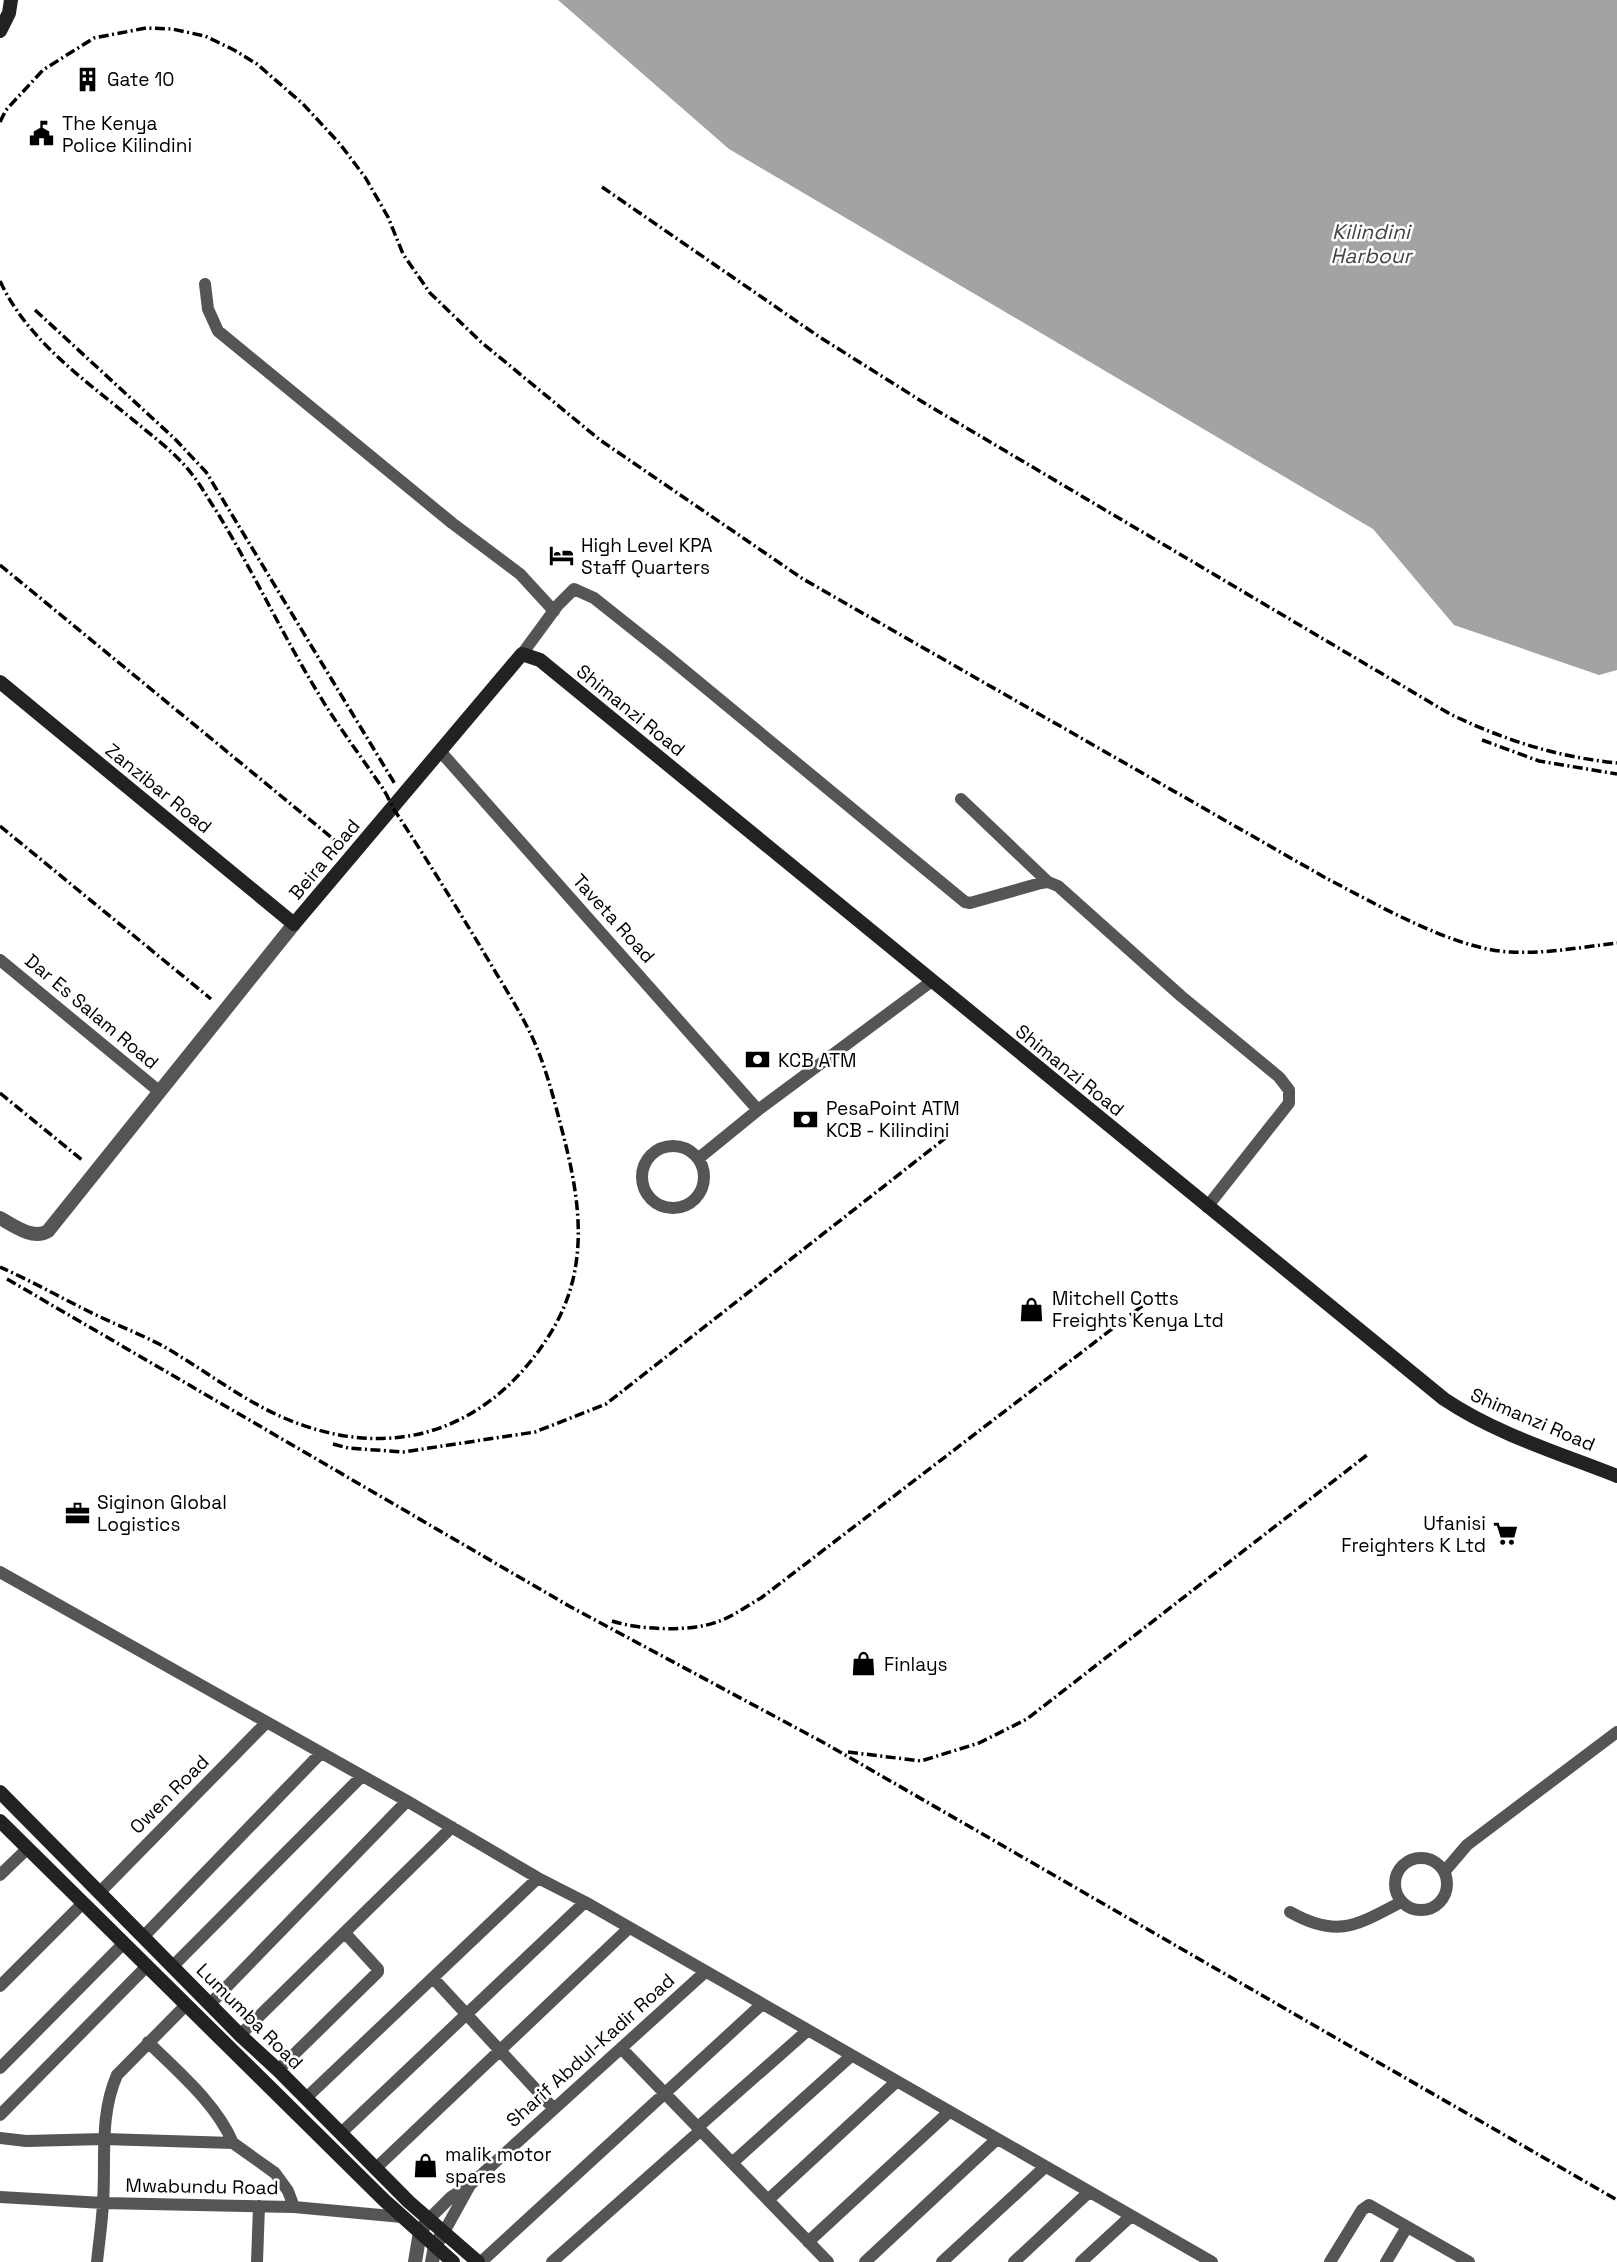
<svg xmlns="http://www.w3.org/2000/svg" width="1617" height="2262" viewBox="0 0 1617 2262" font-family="'Space Grotesk',sans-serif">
<rect width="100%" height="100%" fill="#fff"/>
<path fill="#a3a3a3" d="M558,0H1617V670L1599,675L1454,625L1373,529L729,149Z"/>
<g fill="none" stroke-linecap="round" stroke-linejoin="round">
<path stroke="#555" stroke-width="12" d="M205,284L208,309L218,331L452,523L520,574L554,611
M522,654L558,605L574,589L594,598L667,656L965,902L970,903L1041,883L1048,882L1058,886L1181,996L1279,1077L1289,1090V1103L1207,1207
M440,751L758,1110
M961,799L1048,882
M0,960L160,1092
M642 1177a31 31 0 1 1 62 0a31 31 0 1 1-62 0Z
M699,1158L758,1110L932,981
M0,1572L407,1801L538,1878L585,1902L1212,2262
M1395 1884a26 26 0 1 1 52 0a26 26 0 1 1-52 0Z
M1444,1872L1467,1845L1617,1732
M0,1875L28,1848
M100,1892L266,1723
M1290,1912C1338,1939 1357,1925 1401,1902
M144,1936L320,1754
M173,1966L361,1777
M433,1978L554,2109
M0,1986L83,1903
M211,2003L407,1801
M240,2035L452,1827
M148,2042C178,2072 216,2103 233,2143
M621,2048L828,2262
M0,2068L123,1944
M278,2070L378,1972V1969L345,1933
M306,2098L538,1878
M0,2115L147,1966
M698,2127L807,2031
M341,2133L585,1902
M0,2138L26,2141L104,2139L233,2143L275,2173L288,2191L294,2207
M732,2163L851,2056
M376,2168L629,1928
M0,2197L103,2203L294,2207L402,2217
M768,2200L896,2082
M429,2219L451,2197L470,2185L704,1973
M444,2232L470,2185
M808,2242L949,2112
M97,2262C99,2242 102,2223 103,2203C106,2160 99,2116 117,2075L186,2005
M257,2262L259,2206
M481,2262L761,2005
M552,2262L701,2130
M865,2262L997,2139
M942,2262L1045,2167
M1014,2262L1089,2192
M1081,2262L1131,2216
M1330,2262L1362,2210L1369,2205L1469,2262
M1386,2262L1407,2227"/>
<path stroke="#555" stroke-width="14" d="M0,1218C14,1226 33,1240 48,1231L294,924
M415,2262L420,2232L429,2219
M432,2262L435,2246L441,2236"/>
<path stroke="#222" stroke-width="14" d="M0,31L9,13L11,0
M0,682L294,924L522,654L540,660L1444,1399C1496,1434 1559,1453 1617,1476
M0,1792L240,2035L278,2070L409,2202L478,2262
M0,1821L384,2200L453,2262"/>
<path stroke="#000" stroke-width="3.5" stroke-dasharray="10 3.5 2 3.5" stroke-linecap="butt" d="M0,122L6,110L43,70L94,38L146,28L172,29L205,36L234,50L257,64L303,104L340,144L365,177L388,217L403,254L430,293L481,342L600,440L803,579L1324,877C1374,903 1455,950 1511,952C1546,954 1582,947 1617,943
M602,187L818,336L926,404L1450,714C1504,740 1557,757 1617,763
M0,281C29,344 92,385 143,428C160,442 178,456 191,473C201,485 208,499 217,512C253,571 282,634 318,693C337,725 360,755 381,786C387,794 390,803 395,811C424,855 452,900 480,946C500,981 524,1015 539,1053C549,1079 556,1107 563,1134C581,1203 590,1270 550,1334C488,1433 389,1464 282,1417C239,1398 202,1368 161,1345C136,1332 109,1322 84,1309C56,1295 29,1280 0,1267
M35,310L175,439L206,472L395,784
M0,565L337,842
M1482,740L1539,761L1617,774
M0,826L211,999
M0,1093L82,1160
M7,1279L569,1606L828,1745L1617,2200
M333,1444L348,1448L403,1452L535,1432L606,1404L948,1136
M612,1621C639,1630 690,1632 717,1622C732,1617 747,1606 761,1598L1159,1293
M848,1752L921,1761L979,1743L1027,1719L1367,1455"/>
</g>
<defs>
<symbol id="building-bare" viewBox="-9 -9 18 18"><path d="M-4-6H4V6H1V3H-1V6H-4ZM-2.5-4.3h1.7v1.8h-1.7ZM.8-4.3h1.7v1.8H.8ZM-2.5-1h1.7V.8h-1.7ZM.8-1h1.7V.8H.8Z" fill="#000" stroke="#fff" stroke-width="2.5" paint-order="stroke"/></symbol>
<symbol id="civic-bare" viewBox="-9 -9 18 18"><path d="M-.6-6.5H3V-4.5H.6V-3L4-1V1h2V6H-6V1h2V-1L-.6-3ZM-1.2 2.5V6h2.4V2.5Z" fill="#000" stroke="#fff" stroke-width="2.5" paint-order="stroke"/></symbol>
<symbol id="hotel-bare" viewBox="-9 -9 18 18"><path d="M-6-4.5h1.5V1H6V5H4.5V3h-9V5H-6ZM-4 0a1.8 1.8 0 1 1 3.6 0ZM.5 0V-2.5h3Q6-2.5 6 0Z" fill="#000" stroke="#fff" stroke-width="2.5" paint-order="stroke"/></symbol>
<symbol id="bank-bare" viewBox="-9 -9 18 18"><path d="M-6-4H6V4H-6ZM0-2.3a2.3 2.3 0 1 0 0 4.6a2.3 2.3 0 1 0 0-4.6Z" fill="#000" stroke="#fff" stroke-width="2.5" paint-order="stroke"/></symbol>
<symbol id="shop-bare" viewBox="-9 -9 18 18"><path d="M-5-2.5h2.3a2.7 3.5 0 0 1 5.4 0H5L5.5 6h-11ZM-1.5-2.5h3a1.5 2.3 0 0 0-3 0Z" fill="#000" stroke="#fff" stroke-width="2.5" paint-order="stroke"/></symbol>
<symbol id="office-bare" viewBox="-9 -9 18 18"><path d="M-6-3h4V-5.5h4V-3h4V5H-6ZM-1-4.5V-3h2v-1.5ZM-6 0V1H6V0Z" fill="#000" stroke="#fff" stroke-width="2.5" paint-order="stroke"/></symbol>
<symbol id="supermarket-bare" viewBox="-9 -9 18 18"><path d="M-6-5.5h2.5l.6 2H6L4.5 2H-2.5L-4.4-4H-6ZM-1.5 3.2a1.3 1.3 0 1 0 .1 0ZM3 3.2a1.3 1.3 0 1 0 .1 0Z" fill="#000" stroke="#fff" stroke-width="2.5" paint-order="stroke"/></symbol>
</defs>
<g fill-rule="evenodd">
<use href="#building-bare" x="70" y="62" width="35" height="35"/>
<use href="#civic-bare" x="24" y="116" width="35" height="35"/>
<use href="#hotel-bare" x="544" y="538" width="35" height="35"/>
<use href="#bank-bare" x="740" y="1042" width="35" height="35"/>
<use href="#bank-bare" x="788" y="1102" width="35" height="35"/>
<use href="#shop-bare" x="1014" y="1292" width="35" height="35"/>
<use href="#office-bare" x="60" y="1496" width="35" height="35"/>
<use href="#supermarket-bare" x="1488" y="1516" width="35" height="35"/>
<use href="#shop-bare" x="846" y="1646" width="35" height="35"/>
<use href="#shop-bare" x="408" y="2148" width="35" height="35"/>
</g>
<g text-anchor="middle" stroke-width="5" stroke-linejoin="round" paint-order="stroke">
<g font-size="19" fill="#000" stroke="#fff" text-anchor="start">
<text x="107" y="86">Gate 10</text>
<text x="62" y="130">The Kenya<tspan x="62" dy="22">Police Kilindini</tspan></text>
<text x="581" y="552">High Level KPA<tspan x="581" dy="22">Staff Quarters</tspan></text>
<text x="778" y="1067">KCB ATM</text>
<text x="826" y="1115">PesaPoint ATM<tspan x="826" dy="22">KCB - Kilindini</tspan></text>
<text x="1052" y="1305">Mitchell Cotts<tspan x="1052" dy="22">Freights Kenya Ltd</tspan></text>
<text x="97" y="1509">Siginon Global<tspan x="97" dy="22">Logistics</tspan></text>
<text x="1486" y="1530" text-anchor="end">Ufanisi<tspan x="1486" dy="22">Freighters K Ltd</tspan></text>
<text x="884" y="1671">Finlays</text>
<text x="445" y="2161">malik motor<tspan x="445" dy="22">spares</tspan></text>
</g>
<g font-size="19" fill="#000" stroke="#fff">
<text transform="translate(631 710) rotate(39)" y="7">Shimanzi Road</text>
<text transform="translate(159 788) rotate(39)" y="7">Zanzibar Road</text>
<text transform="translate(324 859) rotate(-50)" y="7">Beira Road</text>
<text transform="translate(614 918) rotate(48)" y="7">Taveta Road</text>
<text transform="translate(92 1011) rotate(40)" y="7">Dar Es Salam Road</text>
<text transform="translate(1070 1070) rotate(39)" y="7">Shimanzi Road</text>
<text transform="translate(1533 1419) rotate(23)" y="7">Shimanzi Road</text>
<text transform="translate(169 1794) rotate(-45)" y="7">Owen Road</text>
<text transform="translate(250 2016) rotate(45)" y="7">Lumumba Road</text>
<text transform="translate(590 2050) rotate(-42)" y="7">Sharif Abdul-Kadir Road</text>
<text transform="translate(202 2186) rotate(1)" y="7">Mwabundu Road</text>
</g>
<g font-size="21" font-style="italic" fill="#444" stroke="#fff">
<text x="1371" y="239">Kilindini<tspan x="1371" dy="24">Harbour</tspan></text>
</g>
</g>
</svg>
